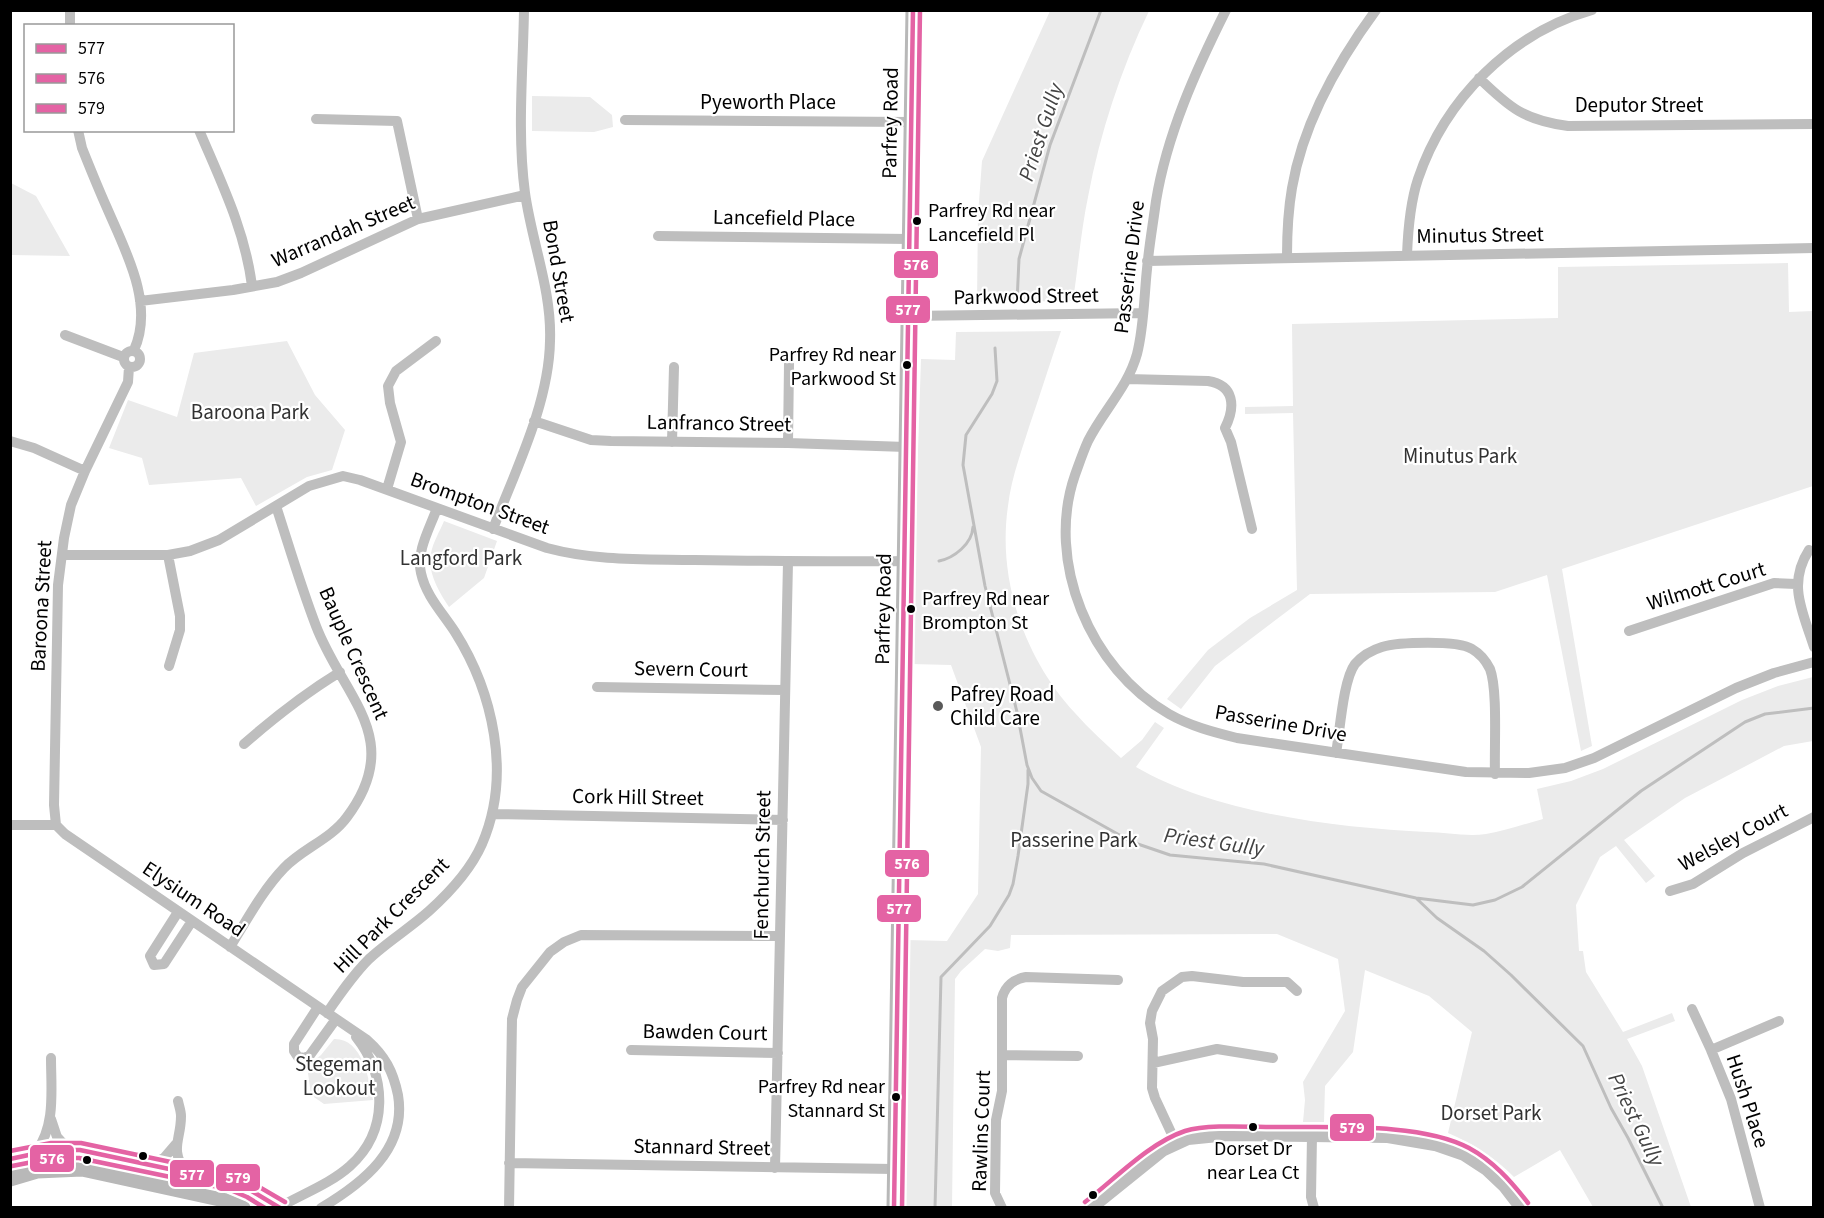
<svg xmlns="http://www.w3.org/2000/svg" width="1824" height="1218" viewBox="0 0 1824 1218" font-family="'Source Sans 3',sans-serif">
<rect width="100%" height="100%" fill="#fff"/>
<path fill="#ebebeb" d="M1050,11H1149C1121,69 1100,133 1088,197C1081,231 1078,267 1073,301L977,302L978,215L982,161Z
M532,96L590,97L612,115L613,127L594,132L532,131Z
M11,183L36,196L70,256L11,255Z
M1788,263L1789,312L1813,311V486L1562,569L1592,746L1581,751L1547,575L1495,592L1310,594L1215,666L1181,709L1167,699L1208,650L1250,618L1297,590L1293,413L1245,414V407L1293,406L1292,324L1558,318V267Z
M1061,331C1050,363 1040,395 1029,427C1021,453 1011,479 1008,506C997,580 1025,659 1075,713C1089,729 1105,743 1121,758L1142,740L1155,722L1164,728L1136,767C1214,813 1337,828 1427,832C1445,832 1467,837 1486,834C1505,831 1524,824 1543,819L1537,789L1571,781L1603,769L1742,700L1778,686L1813,677V741L1784,746L1685,798L1624,840L1655,876L1646,883L1616,846L1600,857L1576,905L1579,951H1583L1586,972L1623,1032L1672,1013L1675,1021L1627,1039L1642,1066L1691,1207H1593L1560,1150L1514,1177C1494,1157 1474,1144 1448,1133L1472,1032L1429,996L1365,970L1353,1052L1325,1086L1324,1122H1303L1305,1100L1303,1082L1345,1011L1338,959L1277,934L1011,935L1010,948L998,951L985,949L961,971L955,979L952,1207L900,1208L906,940L947,941L978,894L981,747L951,665L911,664L921,359L955,360L956,332Z
M287,341L315,395L345,430L332,470L307,477L256,506L241,478L149,485L142,458L109,448L128,400L177,417L194,353Z
M444,521L497,541L484,578L449,607C439,592 427,572 431,553C433,542 440,531 444,521Z
M334,1039C362,1038 369,1079 373,1100L324,1104L311,1095L307,1066L321,1055Z"/>
<g fill="none" stroke-linecap="round" stroke-linejoin="round">
<path stroke="#bebebe" stroke-width="3" d="M1017,302L1019,259L1050,145L1101,10
M995,348L997,381L992,394L966,435L963,465L985,586L1017,712L1027,765L1032,778L1041,791L1132,842L1170,855L1264,864L1416,898L1473,905L1495,900L1522,887L1641,791L1745,722L1765,714L1814,708
M939,561C954,558 972,544 973,527
M1417,899L1437,918L1484,951L1511,975L1583,1046L1611,1108L1628,1138L1663,1208
M935,1208L941,977L990,926L1009,895L1013,884L1018,856L1028,784V770"/>
<path stroke="#bebebe" stroke-width="10" d="M1226,10C1196,70 1167,134 1156,201C1153,224 1149,246 1147,269C1144,297 1144,327 1137,354C1128,387 1103,411 1088,441C1083,452 1079,464 1075,475C1045,561 1090,669 1169,714C1190,726 1213,732 1237,738L1466,772L1529,773L1565,768L1594,758L1736,688L1774,673L1814,662
M70,26V10
M1479,78C1510,108 1524,120 1568,126L1814,124
M316,119L397,121L418,219
M625,120L911,122
M78,130L82,148C90,168 98,188 107,208C125,250 155,304 134,350
M199,130C221,182 245,230 252,286
M658,236L909,239
M1407,255C1408,229 1410,203 1418,179C1445,99 1511,33 1592,10
M1287,257C1287,234 1288,211 1292,188C1303,123 1337,63 1376,10
M1147,261L1814,248
M140,301L233,290L277,282L301,273L418,219L525,195
M909,316L1143,313
M65,335L123,357
M124 359a8 8 0 1 1 16 0a8 8 0 1 1-16 0Z
M1127,379L1208,381C1234,385 1236,406 1225,428L1231,442L1252,529
M534,421L591,440L611,441L788,443L906,447
M10,441L34,448L85,471
M672,442L674,367
M788,443L789,364
M387,489L401,442L390,403L388,386L396,371L436,341
M493,529C515,471 549,404 550,341C552,291 532,243 525,193C517,133 523,71 524,10
M1809,550C1787,584 1803,612 1814,647
M62,555H168L190,551L219,540L309,486L343,476L360,480L547,548C595,561 644,559 693,560C764,561 834,562 905,561
M168,555L180,616V630L169,666
M1629,631L1774,583L1796,584
M597,687L785,690
M244,744C276,716 304,694 340,672
M1336,753C1340,731 1343,680 1355,664C1362,656 1372,650 1382,647C1398,642 1458,640 1472,649C1479,653 1486,661 1490,669C1498,690 1494,749 1495,774
M492,814L783,820
M10,825H56L65,834L367,1040C385,1056 393,1071 398,1095C407,1149 363,1183 321,1208
M56,825L54,805L58,585L64,538L71,505L85,471L128,382L129,367
M1670,891L1693,884L1743,853L1814,817
M178,912L150,956L154,965L164,964L192,921
M230,947C247,920 262,891 284,868C302,849 331,839 347,817C406,738 343,697 316,626C301,587 289,546 276,506
M318,1007L294,1044V1051L298,1057L305,1058L310,1055L336,1019
M1692,1009L1711,1050L1731,1099L1760,1208
M327,1013C340,994 353,975 369,959C387,942 410,928 429,911C449,893 471,869 482,844C512,775 493,692 455,632C442,612 426,596 421,573C416,551 430,528 437,508
M631,1050L778,1053
M1711,1050L1779,1021
M1003,1055L1078,1056
M1153,1063L1217,1049L1273,1058
M178,1101C179,1106 181,1111 181,1116C181,1141 169,1148 186,1173
M51,1119L57,1137L68,1149
M1312,1135L1311,1197L1314,1208
M1176,1143L1155,1098L1152,1088L1153,1039L1150,1023L1152,1011L1162,991L1182,977L1192,976L1243,982H1287L1297,991
M36,1152C56,1125 51,1090 51,1058
M509,1163L894,1169
M150,1165L164,1158L176,1144
M775,1168L788,562
M278,1208C302,1194 330,1184 350,1166C389,1131 387,1076 356,1037
M509,1208L512,1019L517,1000L522,987L550,952L564,942L581,935L780,936
M1002,1208L995,1193L996,1120L1002,1091V998C1005,986 1014,979 1026,977L1118,980"/>
<path stroke="#bebebe" stroke-width="14" d="M1090,1208L1162,1150L1188,1138L1228,1134L1388,1136L1435,1144L1464,1154L1487,1169L1505,1186L1522,1208"/>
<path stroke="#b8b8b8" stroke-width="15" d="M10,1159L52,1150H80L230,1182L250,1190L281,1208
M10,1179L37,1171L82,1169L224,1200L243,1208
M894,1208L913,10"/>
<defs>
<path id="bus-1" d="M10,1159L52,1150H80L230,1182L250,1190L280,1208
M894,1208L913,10"/>
<path id="bus-2" d="M12,1166L53,1158H79L228,1189L247,1197L265,1208
M902,1208L920,10"/>
<path id="bus-3" d="M10,1151L51,1143H81L232,1175L254,1184L285,1202
M1085,1202C1115,1179 1149,1143 1185,1131C1208,1124 1251,1127 1276,1127C1331,1128 1420,1122 1469,1148C1493,1161 1511,1181 1528,1203"/>
</defs>
<use href="#bus-1" stroke="#fff" stroke-width="9"/>
<use href="#bus-2" stroke="#fff" stroke-width="9"/>
<use href="#bus-3" stroke="#fff" stroke-width="9"/>
<use href="#bus-1" stroke="#e463a4" stroke-width="4.5"/>
<use href="#bus-2" stroke="#e463a4" stroke-width="4.5"/>
<use href="#bus-3" stroke="#e463a4" stroke-width="4.5"/>
</g>
<g fill="#000" stroke="#fff" stroke-width="2">
<circle cx="917" cy="221" r="5"/>
<circle cx="907" cy="365" r="5"/>
<circle cx="911" cy="609" r="5"/>
<circle cx="896" cy="1097" r="5"/>
<circle cx="1253" cy="1127" r="5"/>
<circle cx="143" cy="1156" r="5"/>
<circle cx="87" cy="1160" r="5"/>
<circle cx="1093" cy="1195" r="5"/>
</g>
<circle fill="#595959" stroke="#fff" stroke-width="2" cx="938" cy="706" r="6"/>
<g text-anchor="middle" stroke-width="4.5" stroke-linejoin="round" paint-order="stroke">
<g font-size="20" fill="#000" stroke="#fff" text-anchor="start">
<text x="928" y="217">Parfrey Rd near<tspan x="928" dy="24">Lancefield Pl</tspan></text>
<text x="896" y="361" text-anchor="end">Parfrey Rd near<tspan x="896" dy="24">Parkwood St</tspan></text>
<text x="922" y="605">Parfrey Rd near<tspan x="922" dy="24">Brompton St</tspan></text>
<text x="885" y="1093" text-anchor="end">Parfrey Rd near<tspan x="885" dy="24">Stannard St</tspan></text>
<text x="1253" y="1155" text-anchor="middle">Dorset Dr<tspan x="1253" dy="24">near Lea Ct</tspan></text>
</g>
<g font-size="21" fill="#000" stroke="#fff">
<text x="768" y="109">Pyeworth Place</text>
<text x="1639" y="112">Deputor Street</text>
<text transform="translate(890 123) rotate(-89)" y="7">Parfrey Road</text>
<text transform="translate(784 218) rotate(1)" y="7">Lancefield Place</text>
<text transform="translate(343 231) rotate(-23)" y="7">Warrandah Street</text>
<text transform="translate(1480 235) rotate(-1)" y="7">Minutus Street</text>
<text transform="translate(1129 267) rotate(-83)" y="7">Passerine Drive</text>
<text transform="translate(559 271) rotate(80)" y="7">Bond Street</text>
<text transform="translate(1026 296) rotate(-1)" y="7">Parkwood Street</text>
<text transform="translate(719 423) rotate(1)" y="7">Lanfranco Street</text>
<text transform="translate(480 503) rotate(20)" y="7">Brompton Street</text>
<text transform="translate(1706 586) rotate(-17)" y="7">Wilmott Court</text>
<text transform="translate(41 606) rotate(-87)" y="7">Baroona Street</text>
<text transform="translate(883 609) rotate(-89)" y="7">Parfrey Road</text>
<text transform="translate(354 653) rotate(66)" y="7">Bauple Crescent</text>
<text transform="translate(691 669) rotate(1)" y="7">Severn Court</text>
<text transform="translate(1281 723) rotate(10)" y="7">Passerine Drive</text>
<text transform="translate(638 797) rotate(1)" y="7">Cork Hill Street</text>
<text transform="translate(1733 837) rotate(-28)" y="7">Welsley Court</text>
<text transform="translate(762 865) rotate(-89)" y="7">Fenchurch Street</text>
<text transform="translate(194 899) rotate(34)" y="7">Elysium Road</text>
<text transform="translate(391 915) rotate(-45)" y="7">Hill Park Crescent</text>
<text transform="translate(705 1032) rotate(1)" y="7">Bawden Court</text>
<text transform="translate(1748 1101) rotate(72)" y="7">Hush Place</text>
<text transform="translate(981 1131) rotate(-88)" y="7">Rawlins Court</text>
<text transform="translate(702 1147) rotate(1)" y="7">Stannard Street</text>
</g>
<g font-size="21" fill="#323232" stroke="#fff">
<text x="250" y="419">Baroona Park</text>
<text x="1460" y="463">Minutus Park</text>
<text x="461" y="565">Langford Park</text>
<text x="1074" y="847">Passerine Park</text>
<text x="339" y="1071">Stegeman<tspan x="339" dy="24">Lookout</tspan></text>
<text x="1491" y="1120">Dorset Park</text>
</g>
<g font-size="21" fill="#000" stroke="#fff" text-anchor="start">
<text x="950" y="701">Pafrey Road<tspan x="950" dy="24">Child Care</tspan></text>
</g>
<g font-size="22" font-style="italic" fill="#434343" stroke="#fff">
<text transform="translate(1040 132) rotate(-72)" y="8">Priest Gully</text>
<text transform="translate(1214 841) rotate(8)" y="8">Priest Gully</text>
<text transform="translate(1637 1119) rotate(64)" y="8">Priest Gully</text>
</g>
</g>
<g stroke="#fff" stroke-width="2">
<rect x="893" y="250" width="46" height="29" rx="6" fill="#e463a4"/>
<rect x="885" y="295" width="46" height="29" rx="6" fill="#e463a4"/>
<rect x="884" y="849" width="46" height="29" rx="6" fill="#e463a4"/>
<rect x="876" y="894" width="46" height="29" rx="6" fill="#e463a4"/>
<rect x="1329" y="1113" width="46" height="29" rx="6" fill="#e463a4"/>
<rect x="29" y="1144" width="46" height="29" rx="6" fill="#e463a4"/>
<rect x="169" y="1159" width="46" height="29" rx="6" fill="#e463a4"/>
<rect x="215" y="1163" width="46" height="29" rx="6" fill="#e463a4"/>
</g>
<g font-size="16" text-anchor="middle" font-weight="bold" fill="#fff">
<text x="916" y="270">576</text>
<text x="908" y="315">577</text>
<text x="907" y="869">576</text>
<text x="899" y="914">577</text>
<text x="1352" y="1133">579</text>
<text x="52" y="1164">576</text>
<text x="192" y="1180">577</text>
<text x="238" y="1183">579</text>
</g>
<rect width="1824" height="1218" fill="none" stroke="#000000" stroke-width="24"/>
<rect x="24" y="24" width="210" height="108" fill="#ffffff" stroke="#999999" stroke-width="1.5"/>
<rect x="36" y="44" width="30" height="9" fill="#e463a4" stroke="#999999" stroke-width="1.5"/>
<text x="78" y="54" font-size="18" fill="#000000">577</text>
<rect x="36" y="74" width="30" height="9" fill="#e463a4" stroke="#999999" stroke-width="1.5"/>
<text x="78" y="84" font-size="18" fill="#000000">576</text>
<rect x="36" y="104" width="30" height="9" fill="#e463a4" stroke="#999999" stroke-width="1.5"/>
<text x="78" y="114" font-size="18" fill="#000000">579</text>
</svg>
